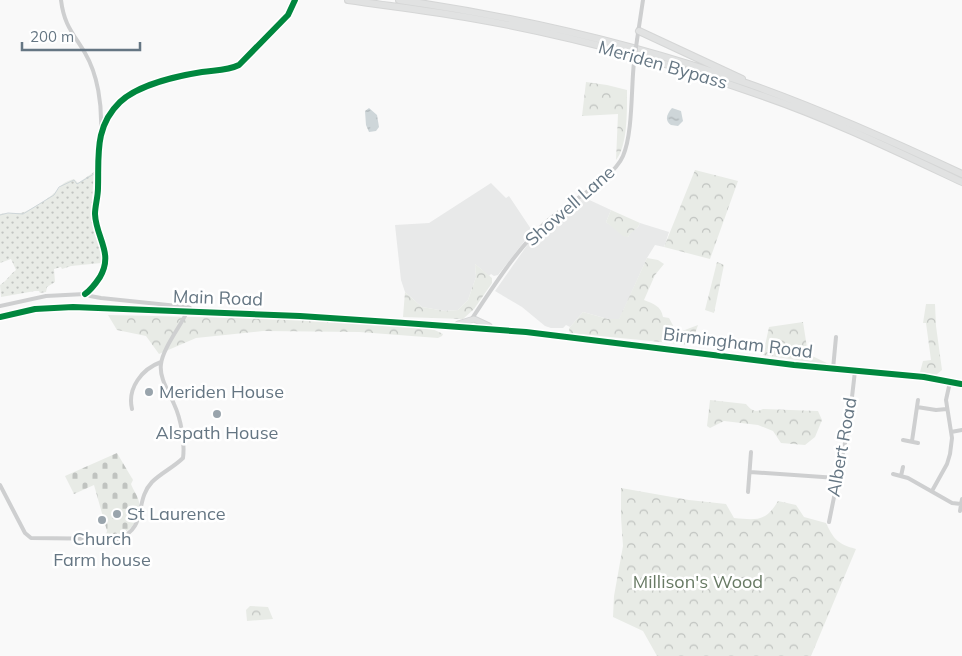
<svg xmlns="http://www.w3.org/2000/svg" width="962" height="656" viewBox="0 0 962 656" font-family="Mulish,sans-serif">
<defs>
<pattern id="grass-dots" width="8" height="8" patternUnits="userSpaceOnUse" patternTransform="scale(1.25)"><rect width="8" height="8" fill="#e8ebe6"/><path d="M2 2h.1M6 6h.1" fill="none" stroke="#c0c3c0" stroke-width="1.8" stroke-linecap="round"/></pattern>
<pattern id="forest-crowns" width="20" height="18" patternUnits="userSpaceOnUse" patternTransform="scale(1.25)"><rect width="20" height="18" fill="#e8ebe6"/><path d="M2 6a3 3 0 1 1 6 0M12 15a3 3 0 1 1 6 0" fill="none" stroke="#c0c3c0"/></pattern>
<pattern id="cemetery-stones" width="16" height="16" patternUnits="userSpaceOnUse" patternTransform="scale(1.25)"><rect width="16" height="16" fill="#e8ebe6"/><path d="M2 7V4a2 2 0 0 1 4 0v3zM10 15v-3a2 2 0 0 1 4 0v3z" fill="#c0c3c0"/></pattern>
<pattern id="water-ripples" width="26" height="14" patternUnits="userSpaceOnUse" patternTransform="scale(1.25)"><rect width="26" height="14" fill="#ced6d9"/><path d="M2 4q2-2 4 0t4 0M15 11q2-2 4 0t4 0" fill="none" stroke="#abb2b5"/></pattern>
</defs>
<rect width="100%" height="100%" fill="#f9f9f9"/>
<path fill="#e8e9e9" d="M491,183L506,198L509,196L531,229L529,232L530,234L498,275L494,276L491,274L489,276L475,264L476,277L468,300L458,310L445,311L422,307L405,292L401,280L395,225L429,223Z
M583,197L611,210L606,222L628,237L631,232L638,227L640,223L669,232L664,247L655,245L647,258L619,320L608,319L583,312L570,327L566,325L563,328H551L545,326L522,307L495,291L528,244L549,224Z"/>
<path fill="url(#grass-dots)" d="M94,172L91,213L101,249V263L71,266L62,269L61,267L54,269L55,282L47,287L46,292L40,293L39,291H35L1,297L0,285C7,281 10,274 16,270L11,259L0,263V214C8,212 17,215 24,212C33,208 44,202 52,195C62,187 60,183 74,179L78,183Z"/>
<path fill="url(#forest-crowns)" d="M586,82L607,85L627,90C627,108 628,146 616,160L618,114L582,116Z
M695,170L738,181L710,259L664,247Z
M611,210L640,223C638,229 631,231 628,237L623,236L606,222Z
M647,258L658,260L664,264L655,275L644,300C654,304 661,306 663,317L669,318L677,333L698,325L691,345L570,333L569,329L570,327L583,312L608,319H619Z
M717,262L724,265L714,313L705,310Z
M475,264L492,278V283L474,309L463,319L403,317L405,292L422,307L445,311L458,310L468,300L476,277Z
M926,304H935L936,326L942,370L936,375L920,372L923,361L931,360L926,323H923Z
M108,315C189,317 271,318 353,322C376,323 424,322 443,334L442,336L438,338L359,332L263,331L196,338L159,354L146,336L117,330Z
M803,322L808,354L831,365L763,355L769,327Z
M710,400L746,404C751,410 755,413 763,409L818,411L822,420L815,437L805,445L781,443L773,431L758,425L724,421L710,428L707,426Z
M621,488L689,500L726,504L734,518C756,520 766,522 778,501L796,505L804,517L826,523C834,540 838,544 856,549L811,656H657L643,631L613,617L614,596L623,546L621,517Z
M250,606L268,607L273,619L247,621L246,610Z"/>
<path fill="url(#cemetery-stones)" d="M117,453L133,480L131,484C133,490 138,496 139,502C142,521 127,537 109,537L106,534L107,531L94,485L74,494L65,476Z"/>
<path fill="url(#water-ripples)" d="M369,108L377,115L379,127L376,131L369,132L366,125L365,111Z
M672,108L681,111L683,121L678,126L671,125C664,120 667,114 672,108Z"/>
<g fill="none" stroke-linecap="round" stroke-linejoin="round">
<path stroke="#ced6d9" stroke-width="1" d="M0,215L8,213L23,214L54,195L59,187L74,180L77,184L94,174"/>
<defs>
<path id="major" d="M0,317L35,309L73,307L300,316L405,323L526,332L794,365L924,377L962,384
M458,324L474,319L489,326"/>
<path id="highway" d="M348,0C389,6 430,11 471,18C569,35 667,62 760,95C830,119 896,151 962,182
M399,0C518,17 635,44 749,84C822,110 892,141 962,174
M639,31L742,79"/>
</defs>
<use href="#major" stroke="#d5d6d7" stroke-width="7"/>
<use href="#highway" stroke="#d5d6d6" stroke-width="8"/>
<path stroke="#cecfd0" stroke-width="4" d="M61,0C64,25 73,33 85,53C98,75 102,105 101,130
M637,40L643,0
M85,294C91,290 96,283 100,277C114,253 96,238 95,214C95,206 98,197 98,188C99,156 94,127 120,102C138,85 177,76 202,72C215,70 227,71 239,65L288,15L295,0
M0,306L46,296L85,294L90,296L101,298L187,307L190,308L191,312
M471,320C493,287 515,252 543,225C563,205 613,180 623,156C633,133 631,88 634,62
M833,369L836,337
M917,407L936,410L947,409
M132,409C127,388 142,369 161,362
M951,432L962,430
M903,440L918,443
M912,441L918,400
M750,472L837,478
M893,474L908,478L952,503L961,504
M901,476L903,467
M0,485L25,533L31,538L118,539C148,528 134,501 152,482C161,473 174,467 183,458C185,442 181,419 174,404C169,392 159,378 161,364C163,348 180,327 187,312
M932,491L947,464L950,454L952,438L946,400L950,382
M748,492L751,452
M960,511L962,499
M829,522L849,423L855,371"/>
<use href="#major" stroke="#e1e2e2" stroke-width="5"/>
<use href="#highway" stroke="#e1e2e2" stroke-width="6"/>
<path stroke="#cecfd0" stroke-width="4" d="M634,62L637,40"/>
<defs>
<path id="cycleway" d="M85,294C91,290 96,283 100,277C114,253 96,238 95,214C95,206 98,197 98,188C99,156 94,127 120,102C138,85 177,76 202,72C215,70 227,71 239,65L288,15L295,0
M0,317L35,309L73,307L300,316L405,323L526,332L794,365L924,377L961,384"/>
</defs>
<use href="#cycleway" stroke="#fff" stroke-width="9"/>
<use href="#cycleway" stroke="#00873e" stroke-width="6"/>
</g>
<g fill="#99a4ac" stroke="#fff" stroke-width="2">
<circle cx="149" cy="392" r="5"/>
<circle cx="217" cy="414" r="5"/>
<circle cx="117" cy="514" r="5"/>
<circle cx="102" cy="520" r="5"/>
</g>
<g text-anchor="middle" stroke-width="5" stroke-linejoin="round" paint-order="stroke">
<g font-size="18" fill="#657683" stroke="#fff">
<text transform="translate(663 65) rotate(16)" y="6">Meriden Bypass</text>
<text transform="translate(570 206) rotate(-41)" y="6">Showell Lane</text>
<text transform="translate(218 298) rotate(2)" y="6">Main Road</text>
<text transform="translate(738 343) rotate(7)" y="6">Birmingham Road</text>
<text transform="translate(842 447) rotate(-80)" y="6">Albert Road</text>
</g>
<g font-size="18" fill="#657683" stroke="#fff" text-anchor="start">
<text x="159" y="398">Meriden House</text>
<text x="217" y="439" text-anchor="middle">Alspath House</text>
<text x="127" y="520">St Laurence</text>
<text x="102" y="545" text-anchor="middle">Church<tspan x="102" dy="21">Farm house</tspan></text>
</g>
<g font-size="18" fill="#687a64" stroke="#fff">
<text x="698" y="588">Millison's Wood</text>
</g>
</g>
<path d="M22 42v8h118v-8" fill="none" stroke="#657683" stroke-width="2.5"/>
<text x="30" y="42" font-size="15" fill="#657683" stroke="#ffffff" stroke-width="4" paint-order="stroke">200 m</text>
</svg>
